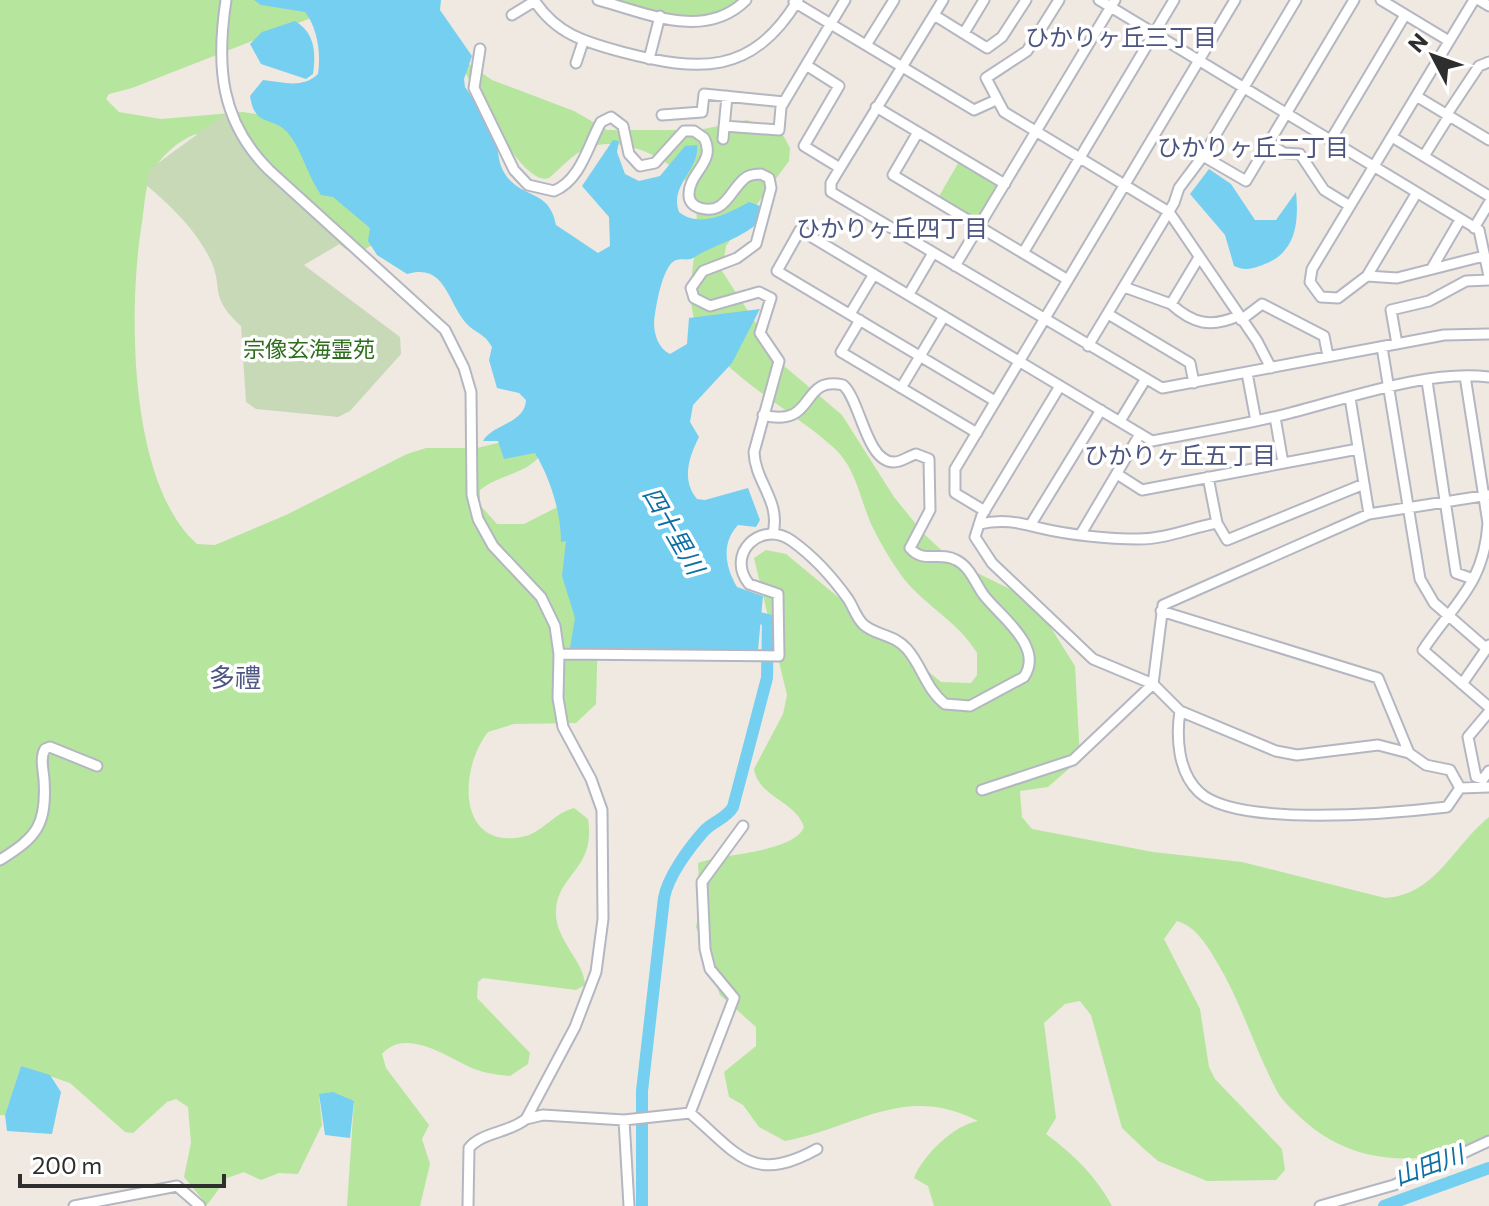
<svg xmlns="http://www.w3.org/2000/svg" width="1489" height="1206" viewBox="0 0 1489 1206" font-family="Commissioner,'Noto Sans JP',sans-serif">
<rect width="100%" height="100%" fill="#efe9e1"/>
<path fill="#b6e59e" d="M0,0H315L311,18L132,88L109,94L106,99L119,112L161,119L243,112L268,116L357,109L374,244L362,251L347,250L196,134C177,141 157,159 149,179C145,192 144,208 142,222C128,307 128,483 197,544L215,545L286,515L407,454L426,448H477L522,437L539,457C523,475 498,475 480,490V505L497,524H524L589,491L598,633L596,704L576,723L514,724L488,732C458,770 457,853 526,836C543,831 556,812 574,808L588,819C596,869 558,874 556,910C554,940 584,960 585,985L576,990L483,978L478,982L477,998L530,1053L528,1064L510,1076C497,1075 484,1073 472,1068C447,1057 406,1027 382,1054L386,1068L429,1125L422,1139L430,1164L420,1206H347L354,1101L319,1095L322,1125L298,1174L279,1173L261,1180L244,1172L227,1178L207,1205L184,1177L191,1143L188,1107L176,1099L167,1102L133,1133L125,1132L70,1083L21,1066L5,1115H0Z
M609,0H741C695,32 658,13 609,0Z
M456,55L492,80L574,111L607,130H699L747,120L783,135L790,148L789,161L726,246L722,271L783,365L842,415L894,497L924,534L953,561L1034,601L1075,666L1080,759L1048,787L1020,791L1022,817L1032,829L1153,852L1242,862L1385,898C1436,895 1453,846 1489,817V1143C1424,1166 1354,1168 1301,1118C1293,1110 1282,1101 1277,1091C1255,1050 1242,1004 1218,964C1209,948 1196,926 1177,921L1164,939L1200,1009L1209,1067L1215,1079L1282,1149L1285,1170L1276,1180L1207,1181L1158,1161L1143,1148L1122,1128L1091,1015L1080,1001L1065,1004L1044,1023L1056,1118L1046,1134C1073,1154 1096,1176 1112,1206H934L928,1186L914,1178C923,1155 954,1125 978,1121C904,1083 856,1128 785,1141L759,1127L743,1105L729,1097L724,1072L756,1046V1027L720,995L696,927L700,907L698,863C724,853 793,853 804,827C795,800 759,798 754,769L783,714L787,695L754,558L766,550L786,554L941,682L971,683L977,675V653C959,622 922,604 901,575C891,561 881,544 873,528C860,501 857,468 833,447C798,415 722,373 700,333C671,280 726,208 672,167C651,150 613,137 587,148C574,153 560,169 549,178C520,188 470,79 456,55Z
M960,160L999,183L979,221L938,198Z"/>
<path fill="#c8d9b8" d="M225,114L257,164L343,242L304,265L400,337L401,354L350,411L338,417L256,409L246,402L241,326C206,294 226,287 208,255C194,228 169,204 146,185L150,169Z"/>
<path fill="#75cff0" d="M254,0H441L440,10L472,56L464,79L465,87C476,104 492,124 496,143C499,154 498,163 505,174C522,200 549,188 556,225L598,253L610,246L609,217L582,186L613,140L619,141L617,152L625,174L639,181L660,176L685,146L697,145C700,170 669,185 679,212C700,229 729,213 749,202L760,206L762,219C743,239 717,243 693,258C687,261 682,258 676,260C662,265 655,310 654,323C654,335 659,349 670,354L687,344L689,318L760,309L732,363L693,405L690,422L699,437C689,457 681,480 697,499L705,500L748,488L760,520L756,527L738,525C721,543 725,567 737,587L763,596L758,650L570,648L575,618L562,576L566,541L561,542C561,512 550,478 535,453L504,459L498,441H483C492,424 525,424 526,400L519,393L497,388L489,360L492,347C486,337 483,336 474,330C447,312 450,261 407,274L377,255L368,241L370,228L333,197L321,195C308,177 302,150 288,133C273,115 255,129 250,96L263,80C283,82 302,89 318,74C321,54 318,29 305,12L261,5Z
M295,21C315,33 316,52 313,74L306,79L261,64L250,44L262,32Z
M1209,169L1231,184L1255,220H1276L1296,192C1299,222 1296,252 1265,264C1253,269 1245,271 1234,266L1225,235L1190,194Z
M21,1066L50,1075L61,1092L52,1134L7,1131L5,1115Z
M333,1092L354,1101L350,1138L325,1135L319,1094Z"/>
<g fill="none" stroke-linecap="round" stroke-linejoin="round">
<path stroke="#75cff0" stroke-width="12" d="M642,1206V1091L664,898C668,876 689,848 704,831C713,821 726,819 733,807L767,678L768,620L747,615
M1384,1206L1489,1168"/>
<defs>
<path id="minor" d="M226,0C216,66 220,121 269,170L445,330L464,368L471,392L472,495L478,519L493,546L541,597L555,626L559,654L558,698L563,727L591,779L602,810L603,919L596,972L575,1027L526,1119C509,1133 482,1132 469,1148L468,1206
M534,0C556,34 585,42 622,52C699,72 752,76 798,0
M598,0C646,13 705,41 746,0
M943,0L840,168L831,183V192L1162,388L1444,335L1489,334
M1059,0L1027,51L986,78L1004,112L1169,212L1257,341L1271,368
M1099,0L1479,230L1489,276
M1381,0L1449,41
M1474,0L1312,269L1310,282L1321,297L1338,298L1367,276L1397,278L1484,256
M1479,0L1489,6
M794,2L974,110L996,100
M512,15L535,1
M934,15L987,48L1002,37L1026,0
M964,33L984,0
M866,45L894,0
M480,49L474,88L514,170L528,185L554,191C581,180 588,145 601,122L611,117L623,126L629,154L640,166L655,163L684,131H694L704,138C717,162 688,173 689,195C689,202 694,206 700,208C725,215 729,192 744,179C748,175 755,174 761,174L769,178L771,188L756,244L737,258L703,271L691,288L694,298L710,306L759,292L771,298L760,333L779,361L754,452C755,482 781,501 773,533
M649,59L660,16
M576,63L583,42
M1416,96L1489,140
M876,107L1005,184
M1447,114L1479,66L1489,62
M662,115L702,112L704,94L784,102
M724,126L779,130L781,107L806,65
M918,132L893,175L1068,280
M1392,137L1489,196
M723,139L727,96
M1330,141L1405,15
M1268,143L1284,153L1300,154L1324,190L1350,206
M1203,156L1246,181L1354,0
M1424,156L1449,116
M840,168L804,146L839,86L806,65L845,0
M1474,228L1489,203
M1023,253L1174,0
M955,266L1115,0
M1432,268L1460,220
M1367,276L1416,194
M1124,287L1171,304L1198,259
M909,294L933,253
M1171,304C1193,324 1211,328 1238,316
M850,314L874,274
M1108,314L1190,363L1194,383
M860,320L841,352L977,433
M1241,320L1262,304L1324,336L1328,356
M1397,344L1391,310L1429,301L1466,281L1489,280
M1088,346L1174,203L1179,188L1203,156L1296,0
M1382,347L1420,579L1434,603L1487,649
M1247,373L1256,421
M1465,376L1488,523C1484,585 1454,603 1423,650L1489,707
M1427,381L1456,573L1473,579
M1060,386L982,515L975,537L992,563L1093,659L1153,684L1180,711L1276,751L1297,755L1378,745L1409,753L1426,765L1450,770L1460,788
M901,388L944,316
M1350,398L1369,514
M995,401L777,271L800,230L1152,441C1194,433 1237,426 1278,416C1342,401 1424,369 1489,377
M1275,417L1283,463
M1120,421L1145,380
M1117,474L1142,490L1358,449
M1208,477L1217,523L1227,540L1364,484
M985,511L955,493V469L1235,0
M979,524C1003,519 1017,522 1040,528C1069,535 1108,539 1139,539C1166,539 1190,528 1217,523
M1031,524L1101,410
M1082,532L1140,434
M1161,611L1378,678L1409,753
M559,654L779,656L778,594L749,584C725,554 761,519 792,541C813,556 833,578 848,599C854,608 856,618 864,625C877,636 894,634 907,649C922,666 926,689 945,704L970,706L1024,677C1045,646 998,615 983,594C975,582 969,566 956,560C940,551 923,564 910,548L930,510L929,459L916,454C909,456 900,463 893,462C866,461 860,399 843,385C799,375 817,429 763,415
M1462,684L1489,645
M1180,711C1176,738 1178,772 1199,792C1237,828 1396,813 1447,807L1460,788
M1489,712L1468,737L1476,777L1483,779L1489,771
M1460,788L1489,787
M982,790L1073,760L1153,684L1163,605L1369,514L1489,495
M0,860C37,837 47,825 44,779C43,769 40,758 45,749L50,747L97,766
M690,1113L734,998L710,969L705,949L702,882L743,826
M526,1119L543,1115L624,1120L690,1113C738,1154 752,1185 817,1149
M624,1120L629,1206
M74,1206L177,1186L200,1206
M1320,1206L1394,1185L1489,1141"/>
</defs>
<use href="#minor" stroke="#b4b7c1" stroke-width="13"/>
<use href="#minor" stroke="#fff" stroke-width="9"/>
</g>
<g text-anchor="middle" stroke-width="7" stroke-linejoin="round" paint-order="stroke">
<g font-size="22" fill="#2c6e1b" stroke="#fff">
<text x="309" y="357">宗像玄海霊苑</text>
</g>
<g font-size="24" fill="#4d5680" stroke="#fff">
<text x="1121" y="46">ひかりヶ丘三丁目</text>
<text x="1253" y="156">ひかりヶ丘二丁目</text>
<text x="892" y="237">ひかりヶ丘四丁目</text>
<text x="1180" y="464">ひかりヶ丘五丁目</text>
</g>
<g font-size="24" font-style="italic" fill="#0d6fa3" stroke="#fff">
<text transform="translate(673 531) rotate(60)" y="8">四十里川</text>
<text transform="translate(1429 1166) rotate(-20)" y="8">山田川</text>
</g>
<g font-size="26" fill="#4d5680" stroke="#fff">
<text x="235" y="687">多禮</text>
</g>
</g>
<g transform="translate(1433 56) rotate(311)" stroke="#ffffff" stroke-width="6" paint-order="stroke">
<path d="M0-6L14 30L0 20L-14 30Z" fill="#2e2e2e"/>
<text y="-12" font-size="22" font-weight="bold" text-anchor="middle" fill="#2e2e2e">N</text>
</g>
<path d="M20 1174v12h204v-12" fill="none" stroke="#2e2e2e" stroke-width="4"/>
<text x="32" y="1174" font-size="24" fill="#2e2e2e" stroke="#ffffff" stroke-width="6" paint-order="stroke">200 m</text>
</svg>
